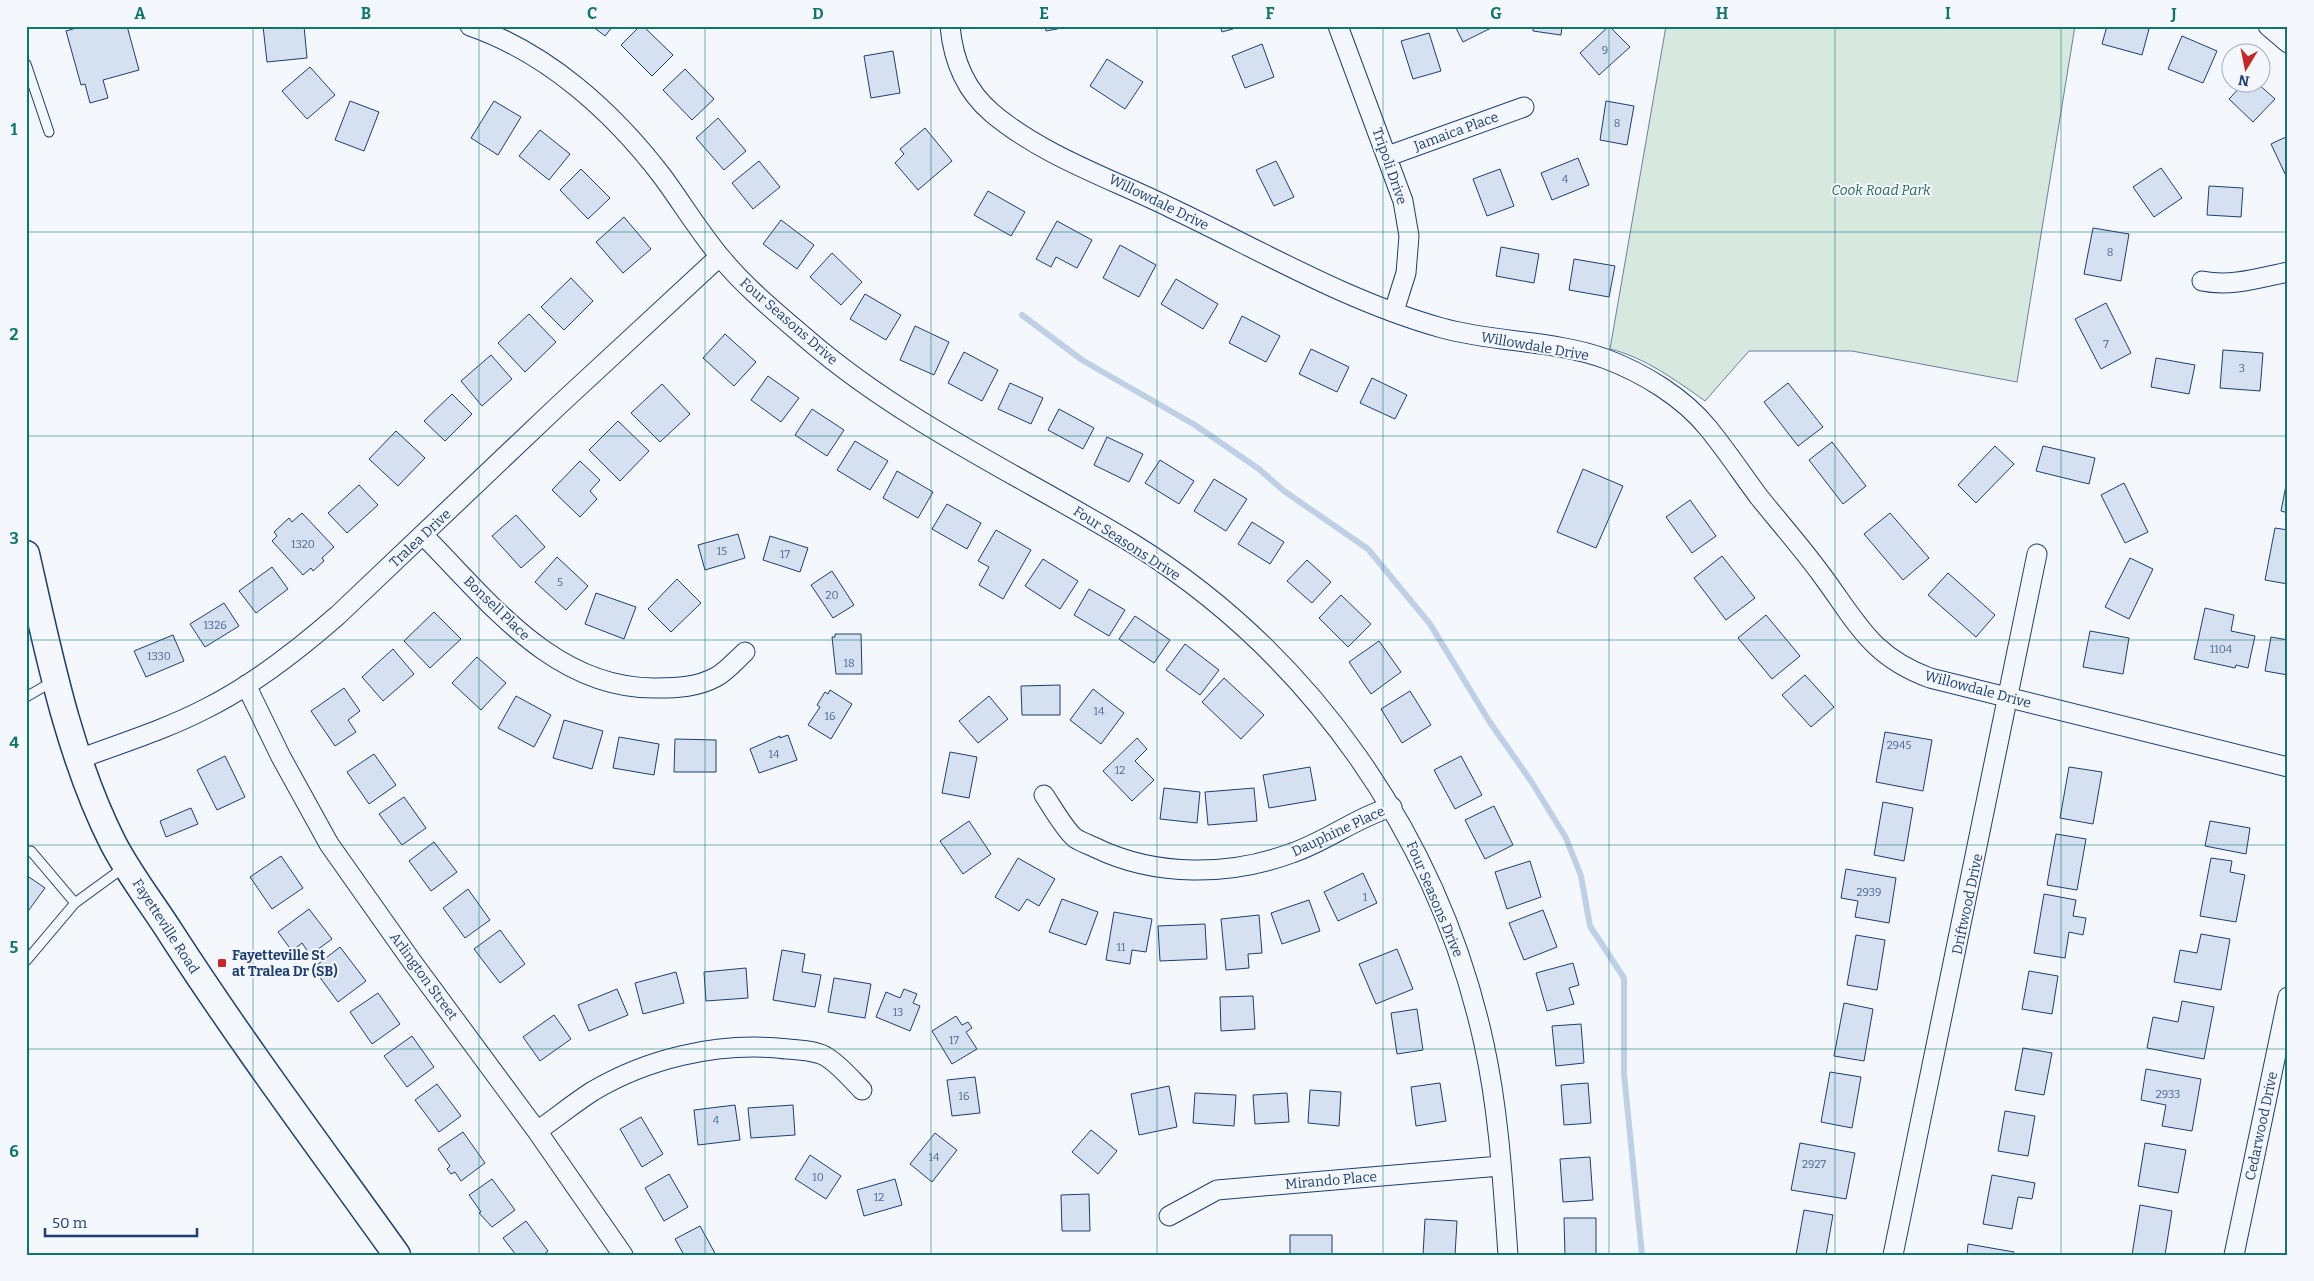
<svg xmlns="http://www.w3.org/2000/svg" width="2314" height="1281" viewBox="0 0 2314 1281" font-family="Bitter,serif">
<rect width="100%" height="100%" fill="#f4f7fb"/>
<path fill="#d7e8df" stroke="#687fa3" d="M1666,26H2075L2017,382L1852,351H1749L1705,401C1677,381 1644,357 1610,349Z"/>
<g fill="none" stroke-linecap="round" stroke-linejoin="round">
<path stroke="#bed0e5" stroke-width="6" d="M1022,315L1082,360L1195,425L1259,469L1284,491L1368,549L1430,624L1489,721L1531,781L1566,838L1581,876L1590,926L1624,978V1074L1642,1255"/>
</g>
<path fill="#d5e0f0" stroke="#1d3f73" d="M83,26H127L139,70L103,80L108,98L90,103L85,84L81,85L66,31Z
M263,26H304L307,58L267,62Z
M592,26H613L605,36Z
M640,26H643L673,55L652,76L621,45Z
M1045,26H1073L1046,31Z
M1220,26H1243L1222,32Z
M1455,26H1495L1463,42Z
M1533,26H1562L1561,35L1533,31Z
M1609,26L1630,47L1599,75L1580,53Z
M2107,26H2140L2149,29L2142,55L2102,44Z
M1429,33L1441,71L1413,79L1401,41Z
M2182,36L2217,51L2203,83L2168,69Z
M1262,44L1274,77L1245,88L1232,56Z
M893,51L900,93L871,98L864,56Z
M1107,59L1143,82L1125,109L1090,86Z
M310,67L335,95L307,119L282,91Z
M685,69L714,99L692,120L663,90Z
M2245,82H2256L2275,99L2253,122L2229,99Z
M350,101L379,112L364,151L335,140Z
M494,101L521,117L498,155L471,138Z
M1606,101L1634,106L1627,145L1600,140Z
M718,118L746,151L724,170L696,138Z
M925,128L952,161L918,190L895,163L904,154L900,149Z
M540,130L570,154L549,180L519,156Z
M2288,136V178H2287L2271,144Z
M1578,158L1589,185L1552,200L1541,173Z
M759,161L780,187L753,209L732,183Z
M1276,161L1294,197L1274,206L1256,170Z
M2161,168L2182,198L2154,217L2133,187Z
M581,169L610,198L588,219L560,190Z
M1500,169L1514,206L1487,216L1473,179Z
M2209,186L2243,188L2241,217L2207,215Z
M988,191L1025,212L1011,236L974,215Z
M624,217L651,249L623,273L596,242Z
M781,220L814,245L797,269L763,244Z
M1057,221L1092,240L1077,268L1056,257L1051,267L1036,259Z
M2093,228L2129,234L2121,281L2084,274Z
M1120,245L1156,265L1139,297L1103,278Z
M1501,247L1539,254L1534,283L1496,276Z
M832,253L862,282L841,305L810,277Z
M1574,259L1615,266L1609,297L1569,290Z
M571,278L593,301L564,330L541,307Z
M1176,279L1218,304L1203,329L1161,304Z
M865,294L901,315L886,340L850,319Z
M2106,303L2131,353L2101,369L2075,319Z
M529,314L556,342L525,372L498,343Z
M1242,316L1280,336L1266,362L1229,343Z
M915,326L949,342L934,375L900,360Z
M725,334L756,362L734,386L703,358Z
M1311,349L1349,367L1337,392L1299,374Z
M2223,350L2263,353L2260,391L2220,388Z
M964,352L998,370L982,401L948,383Z
M491,355L512,379L482,406L461,381Z
M2156,358L2195,365L2189,394L2151,387Z
M768,376L799,398L781,422L751,400Z
M1372,378L1407,395L1395,419L1360,403Z
M1010,383L1043,398L1031,424L998,409Z
M1788,383L1823,427L1798,446L1764,402Z
M662,384L690,414L660,442L631,413Z
M452,394L472,414L445,441L424,421Z
M812,409L844,430L827,456L795,435Z
M1059,409L1094,428L1083,449L1048,430Z
M618,421L649,451L620,481L589,450Z
M396,431L425,458L398,486L369,459Z
M1107,437L1143,454L1129,482L1094,465Z
M855,441L888,461L870,490L837,470Z
M1832,442L1866,486L1843,504L1809,460Z
M1995,446L2014,464L1976,503L1958,485Z
M2043,446L2095,458L2089,484L2036,471Z
M1160,460L1194,481L1179,504L1145,483Z
M580,461L600,480L590,491L597,499L580,517L552,490Z
M1583,469L1623,486L1596,548L1557,532Z
M897,471L933,492L918,518L883,498Z
M2288,475V513L2281,511Z
M1214,479L1247,499L1226,531L1194,511Z
M2124,483L2148,532L2125,543L2101,495Z
M359,485L378,505L347,533L328,513Z
M1690,500L1716,536L1692,553L1666,517Z
M947,504L981,523L967,549L932,529Z
M302,513L334,547L322,558L324,561L313,571L311,568L303,575L272,541L277,536L274,532L289,518L292,522Z
M1890,513L1929,558L1903,580L1864,534Z
M516,515L545,547L521,568L492,536Z
M1252,522L1284,542L1270,564L1238,544Z
M2275,528L2288,530V584L2265,580Z
M996,530L1031,550L1003,599L979,585L989,567L978,561Z
M738,534L745,558L705,570L698,545Z
M770,536L808,548L800,572L763,560Z
M1722,556L1755,598L1726,620L1694,578Z
M557,557L588,586L566,610L535,582Z
M2130,558L2153,569L2129,619L2105,607Z
M1043,559L1078,581L1060,609L1025,586Z
M1307,560L1331,582L1312,603L1287,581Z
M272,567L288,589L256,613L239,591Z
M832,571L854,605L833,618L811,585Z
M1948,573L1995,615L1976,637L1928,595Z
M677,579L701,603L671,632L648,609Z
M1089,589L1125,610L1109,636L1074,615Z
M596,593L636,607L624,639L585,624Z
M1341,595L1371,624L1348,647L1319,618Z
M224,603L239,626L205,647L190,624Z
M2205,608L2234,615L2231,631L2255,636L2248,668L2236,665L2235,668L2194,659Z
M434,612L461,639L430,668L404,641Z
M1766,615L1800,656L1772,679L1738,638Z
M1135,616L1170,640L1154,663L1119,639Z
M2090,631L2129,638L2123,674L2083,667Z
M835,634H861L862,674H836L832,637H835Z
M173,635L184,661L146,677L134,651Z
M2271,637L2288,640V675L2265,671Z
M1379,641L1401,672L1371,694L1349,662Z
M1185,644L1219,670L1200,695L1166,670Z
M393,649L414,674L383,701L362,677Z
M477,657L506,683L481,710L452,683Z
M1805,675L1834,707L1811,727L1782,695Z
M1224,678L1264,715L1241,739L1202,702Z
M1060,685V715H1022L1021,686Z
M344,688L360,711L348,720L356,732L335,746L311,711Z
M1093,689L1124,713L1101,744L1070,720Z
M830,690L852,704L831,739L808,725L820,707L817,705L825,692L828,694Z
M1410,691L1431,725L1402,743L1381,709Z
M516,696L551,715L534,747L498,728Z
M989,696L1008,719L978,743L959,721Z
M564,720L603,731L592,769L553,758Z
M1885,732L1932,740L1923,791L1876,782Z
M788,735L797,760L759,773L750,749L780,736V738Z
M619,737L659,744L654,775L613,768Z
M1137,738L1147,749L1135,761L1154,780L1132,801L1103,771Z
M675,739L716,740V772H674Z
M950,752L977,757L969,798L942,793Z
M374,754L396,785L369,804L347,772Z
M225,756L245,797L217,810L197,770Z
M1461,756L1482,795L1455,809L1434,770Z
M1310,767L1316,800L1269,808L1263,775Z
M2069,767L2102,772L2093,824L2060,818Z
M1164,788L1200,792L1197,823L1160,819Z
M1254,788L1257,821L1208,825L1205,792Z
M404,797L426,828L402,845L379,814Z
M1883,802L1913,808L1904,861L1874,855Z
M1494,806L1513,845L1485,859L1465,820Z
M191,808L198,824L166,837L160,821Z
M969,821L991,854L963,874L940,841Z
M2210,821L2250,828L2246,854L2205,846Z
M2056,834L2086,839L2077,890L2047,885Z
M434,842L457,872L431,891L409,861Z
M281,856L303,888L272,909L250,877Z
M1018,858L1055,879L1039,906L1027,899L1019,911L995,897Z
M2211,858L2232,861L2230,872L2245,875L2236,922L2200,916Z
M1530,861L1541,897L1507,909L1495,872Z
M1846,869L1896,878L1889,923L1855,917L1858,901L1841,898Z
M1363,873L1377,903L1338,921L1324,892Z
M26,875L45,888L26,914Z
M468,889L490,920L465,938L443,908Z
M2044,894L2076,900L2073,916L2086,918L2083,935L2069,932L2065,958L2034,953Z
M1062,899L1098,912L1086,945L1049,932Z
M1309,900L1320,931L1282,944L1271,913Z
M309,909L332,939L310,955L302,943L292,951L278,932Z
M1543,910L1557,947L1524,960L1509,923Z
M1114,912L1152,919L1146,952L1132,950L1130,964L1106,960Z
M1259,915L1262,953L1248,954L1249,968L1226,970L1221,919Z
M1205,924L1207,959L1160,961L1158,926Z
M500,930L525,964L500,983L474,949Z
M2201,934L2230,939L2221,990L2174,982L2180,950L2197,953Z
M1856,935L1885,940L1877,990L1847,985Z
M340,947L366,981L338,1002L313,968Z
M1397,949L1413,989L1376,1004L1359,964Z
M782,950L805,954L802,972L821,975L815,1007L773,1000Z
M1573,963L1579,985L1569,988L1574,1004L1547,1011L1536,973Z
M746,968L748,998L706,1001L704,972Z
M2029,971L2058,976L2052,1014L2022,1009Z
M676,972L684,1003L643,1014L635,983Z
M834,978L871,984L865,1018L828,1012Z
M617,989L628,1015L589,1031L578,1005Z
M904,989L917,994L913,1003L920,1006L910,1031L876,1017L886,992L900,998Z
M378,993L400,1024L372,1044L350,1012Z
M1253,996L1255,1029L1221,1031L1220,997Z
M2182,1001L2214,1007L2204,1059L2147,1048L2153,1017L2178,1022Z
M1844,1003L1873,1009L1864,1061L1834,1056Z
M1417,1009L1423,1050L1397,1054L1391,1013Z
M554,1015L571,1039L540,1061L523,1037Z
M956,1016L962,1025L968,1022L972,1028L966,1032L977,1049L952,1064L932,1031Z
M1581,1024L1584,1063L1556,1066L1552,1026Z
M412,1036L434,1067L407,1087L384,1056Z
M2023,1048L2052,1053L2044,1095L2015,1090Z
M2146,1069L2201,1079L2192,1131L2162,1126L2166,1105L2141,1100Z
M1830,1072L1861,1077L1852,1128L1821,1122Z
M975,1077L980,1113L952,1116L947,1080Z
M1440,1083L1446,1121L1416,1126L1411,1087Z
M1588,1083L1591,1123L1564,1125L1561,1085Z
M437,1084L461,1116L439,1132L415,1100Z
M1169,1086L1177,1127L1139,1135L1131,1094Z
M1310,1090L1341,1092L1339,1126L1308,1123Z
M1195,1093L1236,1095L1234,1126L1193,1123Z
M1287,1093L1289,1122L1255,1124L1253,1095Z
M735,1105L740,1140L698,1145L694,1110Z
M793,1105L795,1135L751,1138L748,1108Z
M2005,1111L2035,1116L2028,1156L1998,1151Z
M641,1117L663,1154L642,1167L620,1129Z
M1091,1130L1117,1151L1098,1174L1072,1152Z
M463,1132L485,1163L461,1181L455,1172L451,1174L447,1169L450,1166L438,1149Z
M935,1133L957,1150L932,1182L910,1164Z
M1800,1143L1855,1153L1846,1199L1791,1190Z
M2145,1143L2186,1150L2178,1193L2138,1186Z
M810,1155L841,1176L826,1199L795,1179Z
M1590,1157L1593,1200L1563,1202L1560,1159Z
M669,1174L688,1207L664,1221L645,1188Z
M1992,1175L2035,1183L2032,1199L2018,1197L2012,1229L1983,1224Z
M492,1179L515,1210L492,1227L479,1213L481,1212L469,1195Z
M895,1179L902,1205L864,1216L857,1190Z
M1089,1194L1090,1231H1062L1061,1195Z
M2140,1205L2172,1211L2165,1255H2132Z
M1804,1210L1833,1215L1826,1255H1796Z
M1564,1218H1596V1255H1565Z
M1425,1219L1457,1221L1455,1255H1423Z
M526,1221L548,1251L543,1255H516L503,1238Z
M700,1226L716,1255H684L675,1239Z
M1290,1235H1332V1255H1290Z
M1968,1244L2014,1252L2013,1255H1967Z"/>
<g fill="none" stroke-linecap="round" stroke-linejoin="round">
<defs>
<path id="service" d="M26,64L49,132
M26,697L52,682
M26,852L31,851L75,903
M26,961L75,903L123,868"/>
<path id="minor" d="M470,26C548,53 613,112 662,176C682,203 700,233 722,259C747,289 779,315 808,340C903,422 1025,478 1132,543C1311,654 1439,837 1484,1044C1499,1112 1503,1185 1508,1255
M950,26C953,60 965,90 992,113C1043,156 1112,179 1171,208C1260,250 1348,302 1442,328C1496,343 1554,340 1606,359C1643,373 1683,397 1708,428C1726,450 1742,474 1759,497C1780,523 1802,548 1821,574C1857,622 1870,656 1930,678L2288,767
M1338,26L1403,201L1409,236L1406,273L1394,311
M2268,26L2288,43
M1388,156L1524,107
M2202,281C2231,287 2259,278 2288,272
M423,535C489,601 554,690 657,688C677,688 698,687 716,677C726,672 736,660 745,652
M246,685L281,757L329,844L413,963L537,1131L623,1255
M79,759C122,743 167,729 207,708C255,684 298,650 338,615L558,406L719,257
M1044,795C1052,807 1065,830 1075,838C1081,842 1090,845 1096,848C1156,877 1230,876 1292,853C1327,841 1357,817 1392,807
M537,1131C556,1118 574,1103 593,1091C647,1059 714,1043 777,1048C792,1050 812,1049 825,1056C839,1064 851,1079 862,1090
M1169,1216L1217,1190L1500,1166
M1893,1255L2037,554
M2234,1255L2288,997"/>
<path id="secondary" d="M26,554C48,650 68,754 113,843C130,876 154,906 174,938C244,1046 322,1150 397,1255"/>
</defs>
<use href="#service" stroke="#1d3f73" stroke-width="11"/>
<use href="#minor" stroke="#1d3f73" stroke-width="21"/>
<use href="#secondary" stroke="#1d3f73" stroke-width="29"/>
<use href="#service" stroke="#f4f7fb" stroke-width="9"/>
<use href="#minor" stroke="#f4f7fb" stroke-width="19"/>
<use href="#secondary" stroke="#f4f7fb" stroke-width="26"/>
</g>
<path fill="none" stroke="#0f766e" stroke-width="1" stroke-opacity="0.55" d="M253,26V1255M479,26V1255M705,26V1255M931,26V1255M1157,26V1255M1383,26V1255M1609,26V1255M1835,26V1255M2061,26V1255M26,232H2288M26,436H2288M26,640H2288M26,845H2288M26,1049H2288"/>
<rect fill="#c62828" stroke="#f4f7fb" stroke-width="2" x="217" y="958" width="10" height="10" rx="2.5"/>
<g text-anchor="middle" stroke-width="4" stroke-linejoin="round" paint-order="stroke">
<g font-size="11" fill="#4b6792">
<text x="1605" y="54">9</text>
<text x="1617" y="127">8</text>
<text x="1565" y="183">4</text>
<text x="2110" y="256">8</text>
<text x="2106" y="348">7</text>
<text x="2242" y="372">3</text>
<text x="303" y="548">1320</text>
<text x="722" y="555">15</text>
<text x="785" y="558">17</text>
<text x="560" y="586">5</text>
<text x="832" y="599">20</text>
<text x="215" y="629">1326</text>
<text x="2221" y="653">1104</text>
<text x="159" y="660">1330</text>
<text x="849" y="667">18</text>
<text x="1099" y="715">14</text>
<text x="830" y="720">16</text>
<text x="1899" y="749">2945</text>
<text x="774" y="758">14</text>
<text x="1120" y="774">12</text>
<text x="1869" y="896">2939</text>
<text x="1365" y="901">1</text>
<text x="1121" y="951">11</text>
<text x="898" y="1016">13</text>
<text x="954" y="1044">17</text>
<text x="2168" y="1098">2933</text>
<text x="964" y="1100">16</text>
<text x="716" y="1124">4</text>
<text x="934" y="1161">14</text>
<text x="1814" y="1168">2927</text>
<text x="818" y="1181">10</text>
<text x="879" y="1201">12</text>
</g>
<g font-size="14" fill="#1d3f73" stroke="#f4f7fb">
<text transform="translate(1456 131) rotate(-20)" y="5">Jamaica Place</text>
<text transform="translate(1390 166) rotate(71)" y="5">Tripoli Drive</text>
<text transform="translate(1159 202) rotate(26)" y="5">Willowdale Drive</text>
<text transform="translate(789 321) rotate(41)" y="5">Four Seasons Drive</text>
<text transform="translate(1535 346) rotate(10)" y="5">Willowdale Drive</text>
<text transform="translate(420 538) rotate(-43)" y="5">Tralea Drive</text>
<text transform="translate(1127 543) rotate(33)" y="5">Four Seasons Drive</text>
<text transform="translate(497 608) rotate(44)" y="5">Bonsell Place</text>
<text transform="translate(1978 689) rotate(15)" y="5">Willowdale Drive</text>
<text transform="translate(1338 831) rotate(-25)" y="5">Dauphine Place</text>
<text transform="translate(1435 899) rotate(67)" y="5">Four Seasons Drive</text>
<text transform="translate(1967 904) rotate(-78)" y="5">Driftwood Drive</text>
<text transform="translate(166 926) rotate(57)" y="5">Fayetteville Road</text>
<text transform="translate(424 976) rotate(54)" y="5">Arlington Street</text>
<text transform="translate(2261 1126) rotate(-78)" y="5">Cedarwood Drive</text>
<text transform="translate(1331 1180) rotate(-5)" y="5">Mirando Place</text>
</g>
<g font-size="14" font-style="italic" fill="#2c6c60" stroke="#f4f7fb">
<text x="1881" y="195">Cook Road Park</text>
</g>
<g font-size="14" font-weight="bold" fill="#1d3f73" stroke="#f4f7fb" text-anchor="start">
<text x="232" y="960">Fayetteville St<tspan x="232" dy="16">at Tralea Dr (SB)</tspan></text>
</g>
</g>
<rect width="2314" height="1281" fill="none" stroke="#f4f7fb" stroke-width="55"/>
<g transform="translate(2246 68) rotate(190)"><circle r="24" fill="#f4f7fb" stroke="#9eadc5"/>
<path d="M0-4L9 19L0 12L-9 19Z" fill="#c62828"/>
<text y="-8" font-size="14" font-weight="bold" text-anchor="middle" fill="#1d3f73">N</text>
</g>
<path d="M45 1228v8h152v-8" fill="none" stroke="#1d3f73" stroke-width="2.5"/>
<text x="52" y="1228" font-size="15" fill="#1d3f73" stroke="#f4f7fb" stroke-width="4" paint-order="stroke">50 m</text>
<rect x="28" y="28" width="2258" height="1226" fill="none" stroke="#0f766e" stroke-width="2"/>
<g font-size="16" text-anchor="middle" font-weight="bold" fill="#0f766e">
<text x="140" y="19">A</text>
<text x="366" y="19">B</text>
<text x="592" y="19">C</text>
<text x="818" y="19">D</text>
<text x="1044" y="19">E</text>
<text x="1270" y="19">F</text>
<text x="1496" y="19">G</text>
<text x="1722" y="19">H</text>
<text x="1948" y="19">I</text>
<text x="2174" y="19">J</text>
<text x="14" y="135">1</text>
<text x="14" y="340">2</text>
<text x="14" y="544">3</text>
<text x="14" y="748">4</text>
<text x="14" y="953">5</text>
<text x="14" y="1157">6</text>
</g>
</svg>
